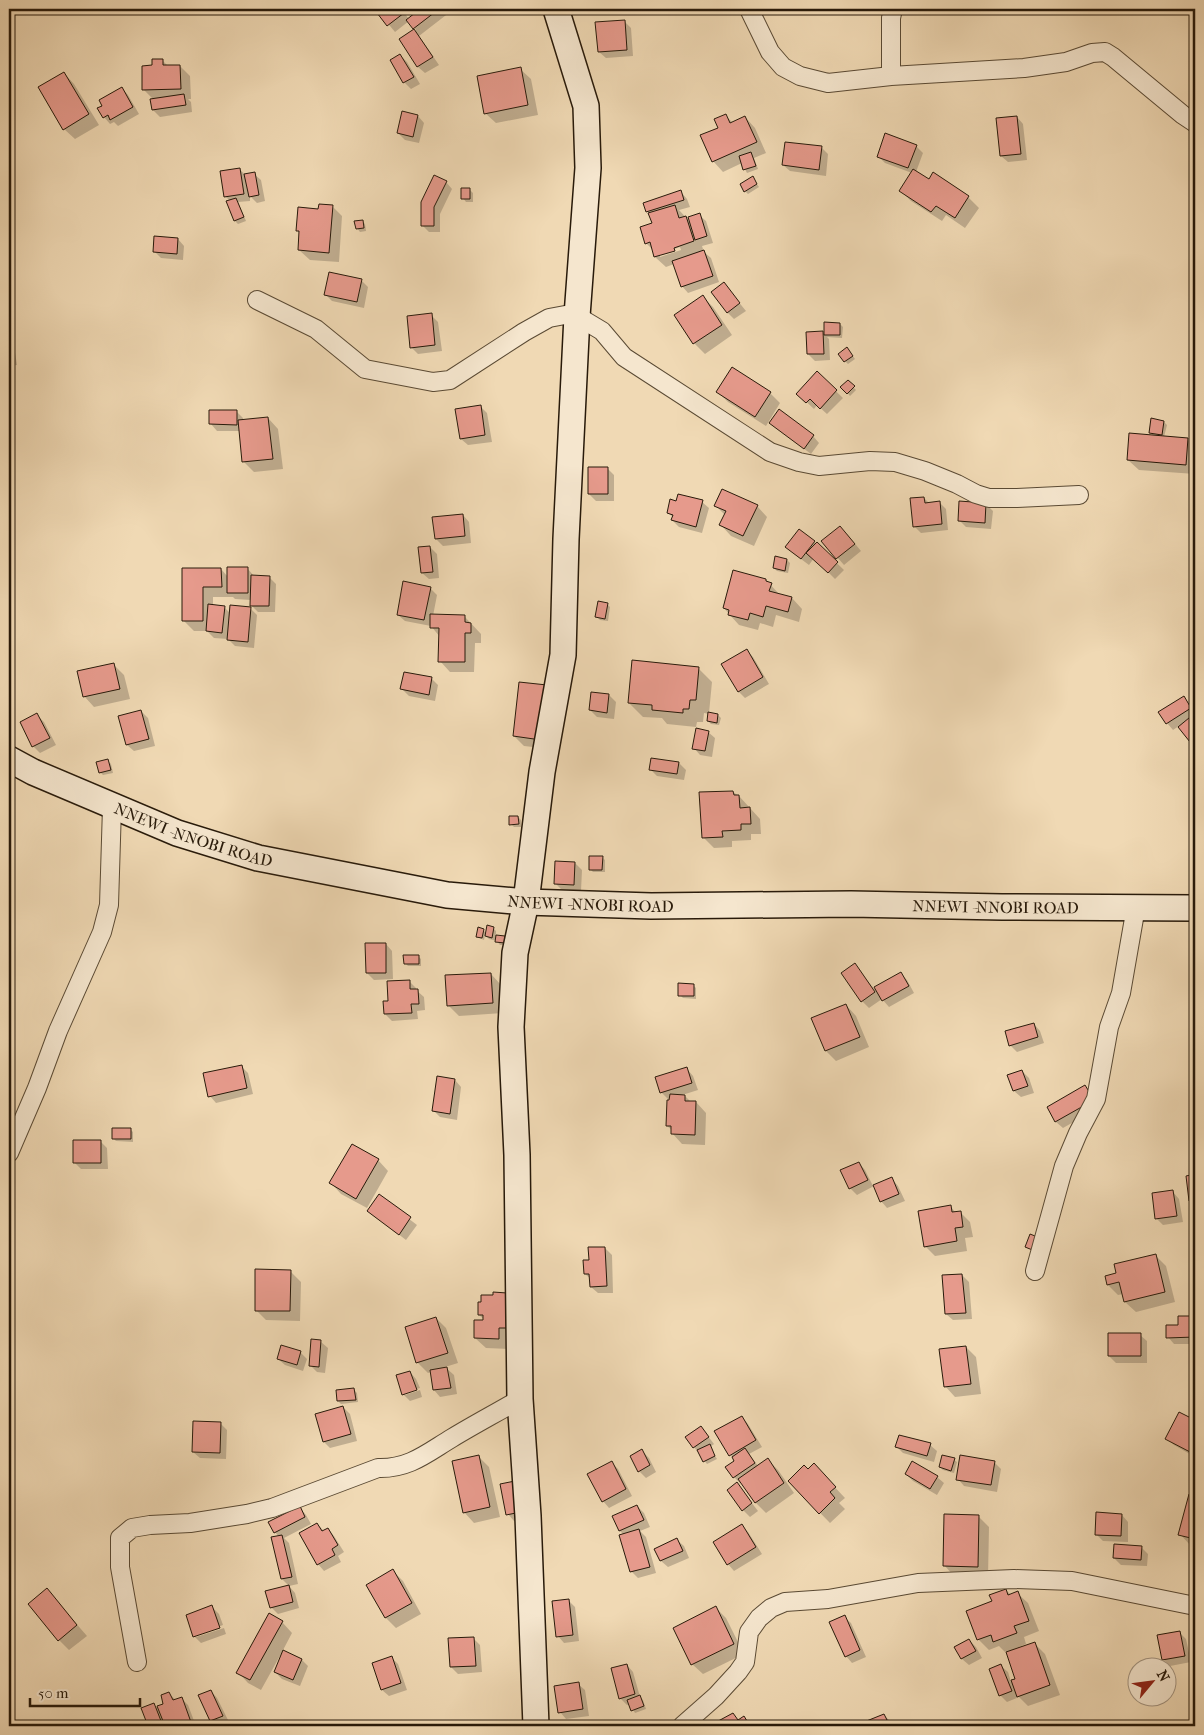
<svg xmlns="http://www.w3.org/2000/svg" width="1204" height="1735" viewBox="0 0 1204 1735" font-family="'IM FELL French Canon',serif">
<rect width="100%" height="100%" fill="#f0d9b4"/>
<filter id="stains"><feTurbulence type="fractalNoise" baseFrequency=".004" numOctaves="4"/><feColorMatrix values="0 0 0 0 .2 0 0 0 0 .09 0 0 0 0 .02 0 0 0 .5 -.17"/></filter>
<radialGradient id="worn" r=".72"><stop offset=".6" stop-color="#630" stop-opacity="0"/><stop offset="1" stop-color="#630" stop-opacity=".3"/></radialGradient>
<path fill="#0003" fill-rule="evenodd" d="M376,9H401L409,19L422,9H448L450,12L419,36L439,65L425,73L418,67L401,40L416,30L409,21L395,32Z
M942,9H986L948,15Z
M624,21L631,28L633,56L606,58L599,52Z
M400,55L407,62L420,84L411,89L404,82L392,60Z
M162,60L168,66H180L190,76L191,99H188L191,102L192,112L160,117L153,110L154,100L143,89L154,67Z
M520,69L531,79L538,115L496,123L485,113Z
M64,73L74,84L99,125L75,139L64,129Z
M122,88L128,95L139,114L118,126L114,122L110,124L104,117V106Z
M418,116L424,123L419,143L405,140L398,133Z
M726,116L733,123L745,117L755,128L766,153L754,158L758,169L747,173L742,163L723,172L713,161L719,129Z
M1017,117L1023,124L1027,160L1008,162L1001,156Z
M916,146L923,153L916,172L929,181L933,174L968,197L979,208L965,228L946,215L942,221L911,201L901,191L912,173L885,163L878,156Z
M822,148L828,154L826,176L790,171L783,165Z
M240,170L246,175L254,174L261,180L265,201L257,203L250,196V201L238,202L246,221L238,224L235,221L227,202L230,201L225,196Z
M755,181L759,187L748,194L745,191Z
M446,182L452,189L440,214V232H429L422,225Z
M470,190L473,193V202H466L463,198Z
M681,192L687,199L690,207L679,210L691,223L699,215L706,221L713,243L702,246L704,252L711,258L719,282L688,293L682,286L674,264L666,267L655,257L653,250L646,243L653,224L650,215L647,211ZM680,247L681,250L660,257V254Z
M332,206L342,216L339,262L310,260L299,250L300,233L297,230L319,210Z
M362,221L365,224L366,231L360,232L357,228Z
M178,239L184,246L183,260L161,258L154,251Z
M361,280L368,287L364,308L332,301L326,295Z
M724,284L746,311L734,319L728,313Z
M9,285L12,301L9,302Z
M703,297L713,307L732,335L705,354L694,343L676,315Z
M9,315L17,365L9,366Z
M431,315L438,322L442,351L418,354L411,347Z
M840,324L843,327L842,338L827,337L829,339L830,360L815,361L808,354L823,333L825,335Z
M850,352L855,359L848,364L845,361Z
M817,373L843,398L827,414L817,405L814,409L798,394Z
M848,382L856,390L850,396L842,387Z
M718,392L770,393L780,403L766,426L728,402Z
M480,406L487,413L492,442L468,445L461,439Z
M236,411L243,418V421L268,418L278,429L283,469L254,472L244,462L240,431H217L211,424Z
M1164,422L1167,425L1164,437L1187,439L1195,447V474L1139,470L1128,460L1154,437L1150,432Z
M770,423L813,436L819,443L811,454Z
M607,468L614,475V501H596L589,494Z
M924,498L929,503L939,502L946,509L948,530L921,533L914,526Z
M677,502H702L709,508L702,533L679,527L672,520L673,517L668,513Z
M986,504L993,511L991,529L966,527L959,520Z
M716,506H757L767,517L754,546L731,536L721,525L725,515Z
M463,515L469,522L471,543L443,546L436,539L434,518Z
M799,530L817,544L844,570L835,579L814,558L809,565L793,553Z
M847,534L861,551L844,565L823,541Z
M430,547L437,554L439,578L429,579L422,573Z
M776,558L787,560L790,563L788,573L777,571L774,568Z
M247,568L254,576L269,577L276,584L275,612H258L251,605V600L235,599L233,597H213V606L224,607L231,614L250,608L257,615L254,648L235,646L228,639L214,638L207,631H194L183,620V569H221L228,577Z
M766,580L781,596L792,598L802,609L799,622L776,615L773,627L760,623L758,630L739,625L729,614L724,608Z
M430,588L437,595L433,616L465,617L481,634V643H475L474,672H450L440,661V637L431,626L405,621L398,615Z
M607,604L610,607L608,621L600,620L597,617Z
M747,651L753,657L769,684L745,698L739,692Z
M114,665L124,675L130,699L94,707L84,696Z
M698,668L712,682L709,713L718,715L721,718L719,725L711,724L708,721L709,714L704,713L703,722H697L696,727L667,724L662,718L643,717L629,703Z
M432,679L438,685L435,701L409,696L402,689Z
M546,686L551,749L524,746L514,736Z
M609,695L616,702L614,719L597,717L590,710Z
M1184,697L1195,712V747L1179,726L1173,730L1167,723Z
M141,711L148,718L155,746L134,751L127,745Z
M37,715L44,722L56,745L40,753L33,746Z
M708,732L715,738L712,757L700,755L694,748Z
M108,761L111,764L113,773L103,775L100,772Z
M679,763L686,770L684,780L657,776L650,769Z
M733,792L739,796L760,819L761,834H751V840L732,841V847L714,848L703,837Z
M518,817L521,820V827H514L511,824Z
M602,857L605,860V872H593L590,869Z
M575,863L582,870L581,891L562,890L555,883Z
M493,928L496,931V936L504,937L507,940V945H500L497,941L489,939L485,935L484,940L477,937L483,930L487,934Z
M386,944L392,951L393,979L374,980L367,973Z
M418,956L421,959V966H408L405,963Z
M855,965L874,989L901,974L907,980L914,993L889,1007L882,999L869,1008L862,1001Z
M491,974L501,985L503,1013L459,1016L448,1005Z
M409,981L416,988V990L424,997L425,1010L417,1011L418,1019L392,1021L385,1014L390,1002Z
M693,985L696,988V999L683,998L680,995Z
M846,1005L856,1016L869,1047L836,1061L826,1051L813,1019Z
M1034,1024L1040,1031L1044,1043L1017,1052L1010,1045Z
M241,1066L248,1073L253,1094L216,1103L210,1096Z
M687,1069L693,1076L698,1090L679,1096H685L691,1102H696L706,1113L705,1145L682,1144L672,1133V1130L667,1126L671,1098L668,1099L661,1092Z
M1022,1071L1029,1078L1034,1093L1021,1097L1014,1091L1009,1076Z
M455,1080L461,1087L457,1120L440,1117L433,1110Z
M1085,1086L1092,1093L1100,1107L1063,1128L1056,1122L1048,1108Z
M130,1129L133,1132V1142L116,1141L113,1138Z
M100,1141L107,1148L108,1169H81L74,1162Z
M378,1160L388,1171L367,1208L341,1194L331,1183Z
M859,1163L865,1170L873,1186L892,1179L898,1186L905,1201L887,1208L881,1201L874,1186L857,1195L850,1188Z
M1195,1176V1205L1191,1201L1187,1177Z
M1173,1192L1179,1199L1183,1222L1163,1225L1156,1218Z
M379,1196L417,1225L406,1240L368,1211Z
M951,1207L956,1213L960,1212L970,1222L973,1237L965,1238L967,1251L935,1256L925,1246Z
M605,1248L612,1255L613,1293H598L591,1287V1279L585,1274L590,1261Z
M1155,1255L1166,1266L1175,1302L1136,1312L1125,1302L1123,1294L1118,1295L1108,1285Z
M290,1271L301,1282L300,1321L266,1320L256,1310Z
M962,1275L969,1282L972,1319L953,1320L946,1314Z
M507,1294L509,1349L486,1348L475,1338L486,1321L479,1315Z
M1179,1317H1195V1344H1174L1168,1337L1180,1326Z
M436,1318L446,1328L458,1363L445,1367L454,1375L457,1394L440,1397L434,1390L431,1372L428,1373L417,1362Z
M1140,1335L1147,1341V1363H1116L1109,1356Z
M313,1341L321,1342L328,1348L325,1373L317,1372L310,1365Z
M966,1347L976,1357L981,1394L955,1397L945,1386Z
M300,1352L307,1359L303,1371L285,1365L278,1359Z
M410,1372L416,1379L420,1388L405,1393V1395L420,1390L422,1397L410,1401L403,1394Z
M354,1390L357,1393L358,1402L341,1404L338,1401Z
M343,1407L350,1414L357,1441L330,1448L324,1442Z
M1180,1414L1195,1422V1457L1174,1445L1167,1439Z
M742,1417L748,1424L762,1447L749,1454L758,1466L768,1460L778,1470L794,1493L766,1513L756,1503L742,1482L740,1483L734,1477L736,1461L730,1455Z
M220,1423L227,1430L226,1459L200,1458L193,1452Z
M701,1427L714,1444L710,1447L717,1459L707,1464L694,1447Z
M930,1445L937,1451L934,1462L903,1453L897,1447Z
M642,1451L649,1458L656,1472L646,1478L639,1471Z
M479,1457L489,1467L500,1517L474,1523L464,1512Z
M954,1460L957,1462L954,1473L943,1470L940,1467Z
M994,1462L1001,1469L997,1492L964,1486L958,1479Z
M612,1463L618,1469L632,1496L609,1508L603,1501Z
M814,1465L845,1498L839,1503L845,1509L830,1523L789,1481L808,1471Z
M906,1474L937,1477L944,1483L937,1495L913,1481Z
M737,1484L758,1511L750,1517L743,1510Z
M502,1485L527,1518L514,1521L508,1514Z
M1190,1495L1195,1497V1546L1190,1545L1180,1534Z
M637,1506L644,1513L650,1527L640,1531L646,1537L656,1573L638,1578L632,1572L621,1536L624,1535L620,1531Z
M300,1508L306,1515L311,1524L284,1538L289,1543L298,1584L289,1586L282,1579L273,1538L279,1537L275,1532Z
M1122,1515L1128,1522V1542L1103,1541L1096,1534Z
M979,1517L989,1527L988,1577L954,1576L944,1565Z
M317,1524L324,1531L328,1529L334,1536L344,1552L338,1556L341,1562L324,1571L318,1564Z
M742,1526L748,1532L762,1554L734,1571L728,1564Z
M677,1540L684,1546L689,1558L668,1567L661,1561L656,1549Z
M1141,1547L1148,1554L1147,1566L1121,1565L1114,1558Z
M393,1571L403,1581L421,1614L396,1628L386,1618L367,1585Z
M289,1586L295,1593L299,1608L278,1614L271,1607Z
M47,1590L87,1636L69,1650L59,1640Z
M1006,1590L1011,1595L1017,1593L1028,1603L1039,1631L1024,1637L1026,1644L1014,1649L1015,1651L1035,1644L1045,1654L1060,1695L1028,1706L1019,1697L1007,1702L1000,1695L1001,1666L1008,1672L1011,1682L1017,1679L1007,1651L1005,1652L999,1646L989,1650L978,1639L993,1602Z
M569,1601L575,1607L579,1641L564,1643L558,1636Z
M212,1607L219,1614L223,1625L196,1635V1637L224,1628L226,1634L201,1643L194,1636Z
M716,1608L726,1618L744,1654L703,1674L692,1664Z
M844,1617L851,1623L866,1657L852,1663L846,1656Z
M282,1622L292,1633L282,1652L302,1660L308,1666L300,1686L282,1679L275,1672L282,1654H281L261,1690L248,1683L238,1672Z
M1179,1632L1186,1639L1191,1662L1170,1666L1163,1659Z
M473,1638L480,1645L482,1672L458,1674L451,1667Z
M969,1640L976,1647L982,1658L969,1665L962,1659L956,1647Z
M392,1658L398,1664L407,1690L389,1696L382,1690Z
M627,1665L633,1672L640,1697L643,1700L646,1709L635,1713L630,1704L627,1705L620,1698Z
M578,1684L585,1690L589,1716L566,1719L560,1712Z
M211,1691L217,1698L229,1722L220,1726H216L211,1721Z
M169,1694L176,1700L181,1698L188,1705L196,1726H149L143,1709L154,1705L161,1711Z
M733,1714L739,1721L744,1718L752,1726H712Z
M884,1715L895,1726H858Z"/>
<path fill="#e69a8c" stroke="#281a0a" d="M374,9H400L404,13L387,26Z
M420,9H439L413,29L406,20Z
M625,20L627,50L598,52L595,22Z
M414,29L433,57L417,67L399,39Z
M400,54L414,77L403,83L390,60Z
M152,59H163V65H180L181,89L142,90V66L152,65Z
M521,67L528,105L484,114L477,76Z
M64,72L89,114L63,130L38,87Z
M122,87L133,107L110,120L108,115L103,118L97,108L102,106L99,100Z
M184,94L186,105L152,110L150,99Z
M402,111L418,115L413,137L397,133Z
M726,114L730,123L745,116L757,142L712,162L700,135L718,128L714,119Z
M1017,116L1021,154L1000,156L996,118Z
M885,133L917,145L908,168L877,157Z
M785,142L822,146L819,170L782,165Z
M751,152L756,166L743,170L739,156Z
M240,168L244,194L224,197L220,171Z
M913,169L929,179L933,172L969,196L955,218L936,206L931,212L899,191Z
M255,172L259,195L249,197L244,174Z
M434,175L447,181L434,207V226H421V202Z
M753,176L757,184L744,192L740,184Z
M461,188H470V199H461Z
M681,190L684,200L646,212L643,203Z
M236,198L244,217L234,221L226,201Z
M319,204L333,205L329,253L298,250L299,231H296L298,207L318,209Z
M675,205L679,218L686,216L694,241L674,248L675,251L654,257L650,242L645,244L640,227L652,223L648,213Z
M700,213L707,236L695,240L688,217Z
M363,220L364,228L356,229L354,221Z
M154,236L178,238L177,254L153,252Z
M704,250L713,276L681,287L672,261Z
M329,272L362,279L357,302L324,295Z
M724,282L740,303L727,313L711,292Z
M703,295L722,325L693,344L674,315Z
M432,313L435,345L410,348L407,316Z
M824,322L840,323V335H824Z
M823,331L824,354H807L806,332Z
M847,347L853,356L844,362L838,354Z
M732,367L771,392L755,417L716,392Z
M817,371L837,390L820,409L810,399L806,403L796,394Z
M848,380L855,386L847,394L840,387Z
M481,405L485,435L460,439L455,409Z
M779,409L814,435L804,449L769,423Z
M209,410H237V425L209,424Z
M268,417L273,459L242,462L238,420Z
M1151,418L1164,421L1162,435L1149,433Z
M1129,433L1188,438L1186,465L1127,460Z
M588,467H608V494H588Z
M722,489L758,505L743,536L719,525L726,511L714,506Z
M678,494L703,500L696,527L671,520L673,515L667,513L670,499L676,501Z
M924,497L925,503L940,501L942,524L913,527L910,498Z
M959,501L986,503L985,523L958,521Z
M463,514L465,536L435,539L432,517Z
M840,526L855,544L836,559L821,541Z
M799,529L815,541L801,559L785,547Z
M817,542L838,562L828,573L806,553Z
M430,546L433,572L421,573L418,547Z
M775,556L787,559L785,571L773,568Z
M227,567H248V593H227Z
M182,568H221L222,587H203V621H182Z
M733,570L766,579V581L772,583L769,591L792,597L788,612L766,606L763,617L750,613L748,620L728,615L729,610L723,608Z
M251,575L270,576L269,606H250Z
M403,581L431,587L424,620L397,615Z
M598,601L608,603L605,619L595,617Z
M208,604L225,606L222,633L206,631Z
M230,605L251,607L248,642L227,640Z
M430,614L465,615V622L471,623V633H465V662H438L439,628H430Z
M747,649L763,677L738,692L721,664Z
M632,660L699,667L696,700H690L689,709H683V713L652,710V705L628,703Z
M114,663L120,689L83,697L77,671Z
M404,672L432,677L429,695L400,689Z
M519,682L547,685L541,740L513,736Z
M591,692L609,694L607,713L589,710Z
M1184,696L1191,708L1166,724L1158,712Z
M141,710L149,739L126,745L118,716Z
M708,712L718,714L717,723L707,721Z
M37,713L50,738L32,747L20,722Z
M1195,713V746L1194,747L1178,727Z
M696,728L709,731L705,751L692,749Z
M651,758L679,762L677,774L649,770Z
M108,759L111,770L99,773L96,762Z
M733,791L734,795H739L740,808L750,807L751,824H741V830L722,831L723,837L702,838L699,792Z
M509,816H518L519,824L509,825Z
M589,856H603L602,870H589Z
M555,861L575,862L574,885L554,884Z
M487,925L494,927L492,938L485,936Z
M478,927L484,929L482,938L476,937Z
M496,935L505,936V943L495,942Z
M365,943H386V973H366Z
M403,955H419V964H404Z
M855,963L875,992L861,1002L841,973Z
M901,972L909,986L882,1001L874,987Z
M491,973L493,1003L447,1006L445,975Z
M410,980V989H418L419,1004H411L412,1013L384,1014L383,1001H388L387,981Z
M678,983L694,984V996H678Z
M846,1004L860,1037L825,1051L811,1018Z
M1034,1023L1038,1037L1009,1046L1005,1031Z
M242,1065L247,1088L208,1097L203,1073Z
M687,1067L692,1083L660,1093L655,1077Z
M1022,1070L1028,1086L1013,1091L1007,1075Z
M437,1076L455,1079L450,1114L432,1111Z
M1085,1085L1094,1100L1055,1122L1047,1107Z
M670,1094L685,1095V1101H696L695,1135L671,1134V1126H666L667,1100H669Z
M112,1128H131V1139H112Z
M73,1140H101V1163H73Z
M352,1144L379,1159L356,1199L329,1183Z
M859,1162L868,1180L849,1189L840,1170Z
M1195,1174V1200L1189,1201L1186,1176Z
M892,1177L899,1194L880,1202L873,1185Z
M1173,1190L1177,1216L1155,1219L1152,1193Z
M379,1194L411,1217L399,1235L367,1211Z
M951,1205L952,1212L961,1211L963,1227L955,1228L957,1241L924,1247L918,1211Z
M1030,1234L1040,1238L1035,1251L1025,1247Z
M588,1247H605L607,1286L590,1287L589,1274H584L583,1260H589Z
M1156,1254L1165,1292L1124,1302L1119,1282L1107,1285L1105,1276L1116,1273L1114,1264Z
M255,1269L291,1270L290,1311H255Z
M962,1274L966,1313L945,1314L942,1275Z
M493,1292L507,1293L512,1328H499V1339L474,1338V1320H483V1315H478V1302H481V1295H493Z
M1178,1316H1195V1337L1166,1338V1325H1178Z
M436,1317L448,1353L416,1363L405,1327Z
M1108,1333H1141V1356H1108Z
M311,1339L321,1340L319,1367L309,1366Z
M281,1345L301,1351L297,1365L277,1359Z
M966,1346L971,1384L944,1387L939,1349Z
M447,1367L451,1388L433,1390L430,1370Z
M410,1371L417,1390L402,1395L396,1375Z
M354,1388L356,1400L337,1401L336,1390Z
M343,1406L351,1434L323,1442L315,1414Z
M1179,1412L1195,1420V1446L1192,1453L1165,1439Z
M742,1416L756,1440L729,1456L714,1431Z
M193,1421L221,1422L220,1453L192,1452Z
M701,1426L709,1437L693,1448L685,1437Z
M899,1435L931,1443L927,1456L895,1447Z
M710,1444L715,1456L703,1462L697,1450Z
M745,1448L755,1463L733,1478L725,1467L734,1461L732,1457Z
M642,1449L650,1465L638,1472L630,1456Z
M479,1455L490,1507L463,1513L452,1461Z
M942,1455L955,1458L951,1471L939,1467Z
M960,1455L995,1461L991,1485L956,1480Z
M768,1458L784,1483L755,1503L738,1479Z
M612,1461L626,1489L602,1502L587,1474Z
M912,1461L938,1476L930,1489L905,1474Z
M814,1463L836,1487L830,1492L835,1498L819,1514L788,1481L804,1465L808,1469Z
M515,1481L521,1512L506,1515L500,1484Z
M737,1482L752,1503L742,1511L727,1490Z
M1189,1494L1195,1496V1539L1178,1535Z
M637,1505L644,1520L619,1531L612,1516Z
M300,1506L305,1517L274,1533L268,1522Z
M1096,1512L1122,1514L1121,1536L1095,1535Z
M944,1514L979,1515L978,1567L943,1566Z
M317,1523L322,1531L328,1528L338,1545L332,1549L335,1555L317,1565L299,1533Z
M742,1524L756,1547L727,1565L713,1542Z
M639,1529L650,1567L630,1572L619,1535Z
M282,1535L292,1577L281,1579L271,1537Z
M677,1538L683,1551L660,1561L654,1549Z
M1114,1544L1142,1546L1141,1560L1113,1558Z
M393,1569L412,1603L385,1618L366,1585Z
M289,1585L293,1602L270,1608L265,1591Z
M47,1588L77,1625L58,1641L28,1604Z
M1006,1589L1008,1595L1018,1591L1029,1621L1014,1626L1017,1633L993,1642L991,1635L977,1640L966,1611L992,1601L989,1595Z
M569,1599L573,1635L556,1637L552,1601Z
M212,1605L220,1628L193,1637L186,1615Z
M716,1606L734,1644L691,1665L673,1628Z
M269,1613L283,1621L250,1680L236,1673Z
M845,1615L860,1650L845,1657L829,1622Z
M1180,1631L1185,1656L1162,1660L1157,1635Z
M474,1637L476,1666L450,1667L448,1638Z
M969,1639L976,1651L961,1659L954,1647Z
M1035,1642L1050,1685L1017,1697L1011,1680L1015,1679L1006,1652Z
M283,1650L302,1659L293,1680L274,1672Z
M392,1656L401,1683L381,1690L372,1663Z
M1158,1662L1159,1668H1137V1665Z
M627,1664L635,1694L619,1699L611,1668Z
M1001,1664L1012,1691L999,1696L989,1669Z
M579,1682L583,1709L558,1713L554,1686Z
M211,1690L223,1716L210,1721L198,1695Z
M169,1692L173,1700L182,1697L192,1725L187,1726H165L157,1706L163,1704L161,1695Z
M640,1695L644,1706L631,1711L627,1700Z
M154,1703L163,1726H148L141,1708Z
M733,1713L738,1720L744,1716L750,1726H709Z
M884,1714L890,1726H854Z"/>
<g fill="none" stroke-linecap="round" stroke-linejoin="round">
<defs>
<path id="street" d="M749,9L770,52L783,67L800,76L828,83L891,76L1024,68L1066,62L1092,53L1105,52L1113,57L1183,115L1195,123
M891,76V18L893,9
M257,300L316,329L365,369L433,382L450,380L524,332L549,318L565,315L577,316L602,331L624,357L770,452L799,462L819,466L870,461L895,462L925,471L957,484L976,494L989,498H1017L1079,495
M9,1153L37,1088L58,1031L102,932L109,905L112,807
M1035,1271L1064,1166L1078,1133L1096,1099L1109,1027L1121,993L1136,907
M137,1662L120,1567V1538L132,1528L150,1525L190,1523L247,1514L272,1508L378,1468C409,1469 427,1453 452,1438C475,1424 498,1412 520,1399
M682,1726L716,1696L738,1672L745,1662L749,1632L759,1618L771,1608L785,1602L828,1599L918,1583L1014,1579L1072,1581L1195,1606"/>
<g id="secondary">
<path id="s1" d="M9,759L33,772L177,833L258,858L447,895L526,902L651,906L851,904L1002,907L1195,908"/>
<path d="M536,1726L528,1516L520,1399L517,1155L511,1027L515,953L526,902L542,772L563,655L566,539L577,316L588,168L586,106L556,9"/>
</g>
</defs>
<use href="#street" stroke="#5a4a34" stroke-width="20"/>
<use href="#secondary" stroke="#281a0a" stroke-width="28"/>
<use href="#street" stroke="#f5e6ce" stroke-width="18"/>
<use href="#secondary" stroke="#f5e6ce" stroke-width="25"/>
</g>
<g text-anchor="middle" stroke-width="4.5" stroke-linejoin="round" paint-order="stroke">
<g font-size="16" fill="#281a0a" stroke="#f5e6ce">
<text dy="6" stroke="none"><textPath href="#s1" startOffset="200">NNEWI -NNOBI ROAD</textPath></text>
<text dy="6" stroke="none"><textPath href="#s1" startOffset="605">NNEWI -NNOBI ROAD</textPath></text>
<text dy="6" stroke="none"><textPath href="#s1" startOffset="1010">NNEWI -NNOBI ROAD</textPath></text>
</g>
</g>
<rect width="1204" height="1735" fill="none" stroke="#f0d9b4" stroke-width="30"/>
<rect x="10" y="10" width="1184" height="1715" fill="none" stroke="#281a0a" stroke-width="2.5"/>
<rect x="15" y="15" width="1174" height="1705" fill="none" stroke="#281a0a"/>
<g transform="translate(1152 1682) rotate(61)"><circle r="24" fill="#f5e6ce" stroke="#a39480"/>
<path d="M0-4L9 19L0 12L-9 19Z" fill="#8f2418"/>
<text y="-8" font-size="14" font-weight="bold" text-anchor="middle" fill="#281a0a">N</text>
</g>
<path d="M30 1698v8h110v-8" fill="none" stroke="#281a0a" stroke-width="2.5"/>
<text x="38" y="1698" font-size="15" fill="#281a0a" stroke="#f5e6ce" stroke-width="4" paint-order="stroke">50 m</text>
<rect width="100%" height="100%" filter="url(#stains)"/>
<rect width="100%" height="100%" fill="url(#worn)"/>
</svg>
